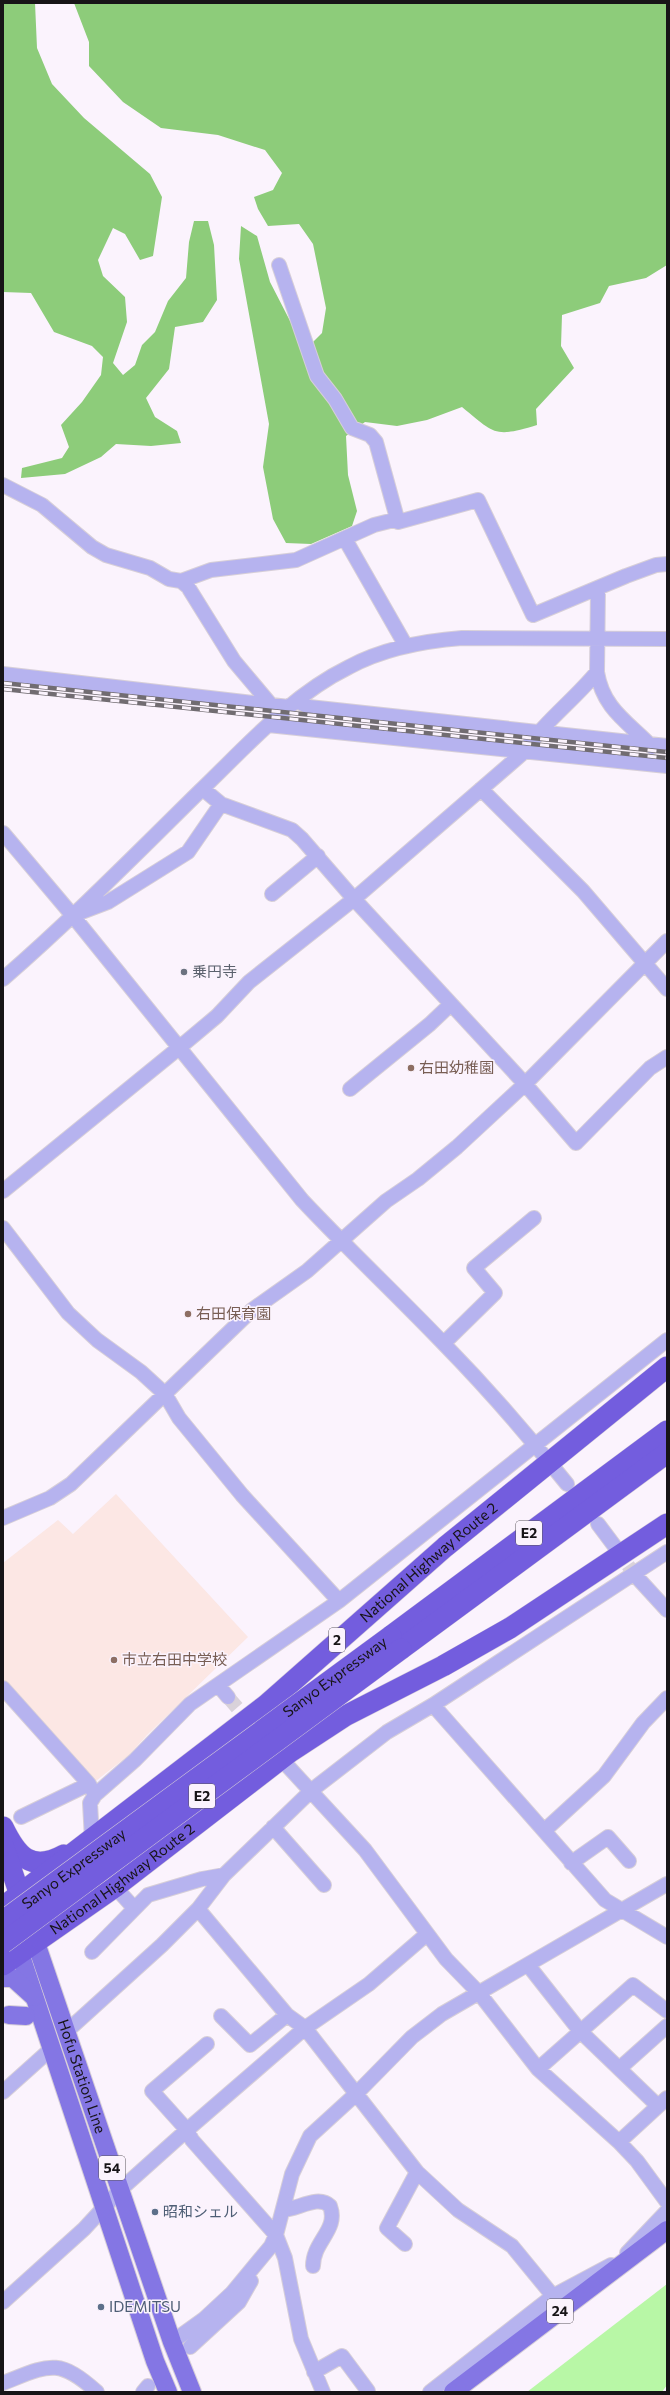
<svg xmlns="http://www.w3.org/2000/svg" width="670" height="2395" viewBox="0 0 670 2395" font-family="Commissioner,'Noto Sans JP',sans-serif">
<rect width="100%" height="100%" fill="#fbf3fd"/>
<path fill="#fce7e4" d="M116,1494L248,1637L147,1735L129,1755L92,1784L3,1682V1563L58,1520L73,1534Z"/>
<path fill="#b8f7a6" d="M667,2284V2385L662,2392H527Z"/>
<path fill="#8dcc7a" d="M3,3H35L37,48L52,84L84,118L150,174L162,197L153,256L140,260L125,234L113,228L98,260L103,276L125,297L127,322L113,363L123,375L135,365L142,345L155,332L168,301L186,278L189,242L194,221H208L214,245L217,300L203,322L175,327L169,369L146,398L155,417L177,431L181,443L151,446L116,444L101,457L65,474L21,478L22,468L62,458L69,447L61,425L82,402L101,375L103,357L92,346L54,332L31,293L3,292Z
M74,3H667V265L646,278L609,286L600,303L562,315L561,346L574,368L536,409L537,425C494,438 495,434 462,407L427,420L397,426L365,422L346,436L348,475L357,511L352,526L311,544L286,543L273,519L263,467L269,424L239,259L241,226L257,236L270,282L305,350L322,333L326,308L313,244L299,224L268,226L258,209L254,197L273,190L282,173L265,150L218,135L161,128L123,102L89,66V42Z"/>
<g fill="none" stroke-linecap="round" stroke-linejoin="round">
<path stroke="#d9d2da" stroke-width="14" stroke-dasharray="14 7" stroke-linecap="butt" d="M616,1548L634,1574
M228,1697L253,1726"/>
<defs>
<path id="minor" d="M279,265L317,376L335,399L352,428L370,435L376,442L398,522L478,500L533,615L626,576L656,565L667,564
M3,485L42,505L92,547L106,555L150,568L169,579L181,581L211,570L296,560L374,525L398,519
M345,539L406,646
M181,581L188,587L234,661L271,705
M598,588L597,672C603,709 628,722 652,747
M3,674L289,707
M297,701L309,707L667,746
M268,725L667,766
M203,789L221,804L292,830L302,839L354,899L525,1084L576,1143L650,1068L667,1057
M481,789L583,891L667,989
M3,833L73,916L302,1200C348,1249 397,1295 443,1343C487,1388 528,1435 567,1484
M272,894L318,856
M79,913L108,902L188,852L221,804
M3,979C71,920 135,855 199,792C246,747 290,696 349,667C384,648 423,641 462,638L667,639
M350,1089L430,1024L451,1004
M3,1191L180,1047L217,1016L249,982L354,899L524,752C544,722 574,700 597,672
M3,1228L68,1313L97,1340L141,1372L165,1394L179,1418L242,1495L339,1601
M444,1343L495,1293L474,1268L534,1218
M3,1518L50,1498L71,1484L252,1310L307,1271L386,1201L418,1179L457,1147L525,1084L667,941
M598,1524L616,1548
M634,1574L667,1610
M218,1685L228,1697
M3,1688L89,1784L95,1795
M433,1705L605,1900L667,1937
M283,1761L365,1850L446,1959L479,1993L538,2069L619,2142L637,2161L667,2202
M21,1817L89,1784
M273,1827L324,1885
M545,1830L604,1776L643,1723L667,1698
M92,1839L90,1803L95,1795L135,1760L190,1704L339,1601L667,1340
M571,1863L608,1837L629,1861
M115,1887L134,1908
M198,1909L287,2015L305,2028L417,2172L458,2210L512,2246L553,2296
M92,1952L148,1895L202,1879L224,1875
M528,1965L580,2031L658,2106
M221,2016L250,2045L287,2015
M66,2032L162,1945L198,1909L224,1875L312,1790L387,1732L433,1705L667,1552
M207,2044L152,2091L187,2130L192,2140L276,2235L285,2258L301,2339L323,2392
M620,2068L667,2026
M538,2069L633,1985L667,2011
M3,2092L51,2049
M619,2142L667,2098
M283,2210C297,2210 318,2194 330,2206C339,2230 313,2241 313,2266
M405,2244L387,2228L417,2172
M627,2253L667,2211
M3,2302L84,2229L120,2190L187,2130L305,2028L369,1984L427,1934
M172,2342L204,2319L232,2293L271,2246L276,2235L292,2174L310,2136L356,2094L412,2037L442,2014L667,1884
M190,2347L239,2302L251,2281
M314,2372L342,2356L368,2391
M3,2383C49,2365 58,2357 97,2392
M143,2392L148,2386
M430,2392L553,2296L611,2265"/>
<g id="major">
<path id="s1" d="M36,1943L172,2342L192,2392"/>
<path d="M20,1953L155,2361L168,2392"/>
<path d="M3,1978H13L34,1997"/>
<path d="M9,2015L26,2016"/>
<path d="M453,2392L667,2230"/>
</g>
<g id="highway">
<path d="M391,1636L667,1431"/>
<path d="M401,1649L667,1453"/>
<path d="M3,1827C17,1856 31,1873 64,1855"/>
<path d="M3,1845L24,1907"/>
<path id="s2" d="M3,1907L266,1705L445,1547L667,1367"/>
<path id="s3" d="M3,1965L115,1887L290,1752L345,1716L443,1666L510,1628L667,1524"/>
</g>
</defs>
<use href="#minor" stroke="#d7cfd8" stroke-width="16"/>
<use href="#major" stroke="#d7cfd8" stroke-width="20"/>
<use href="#highway" stroke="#d7cfd8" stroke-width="22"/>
<use href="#minor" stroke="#b6b3ef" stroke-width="14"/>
<use href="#major" stroke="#8476e4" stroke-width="18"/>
<use href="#highway" stroke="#735dde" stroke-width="21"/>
<defs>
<path id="rail" d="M3,683L667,752
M3,689L667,758"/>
</defs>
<use href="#rail" stroke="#716c71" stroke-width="4.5"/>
<use href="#rail" stroke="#fbf3fd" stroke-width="3" stroke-dasharray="9" stroke-linecap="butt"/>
<defs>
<g id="highway-bridge">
<path id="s4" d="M3,1921L391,1636"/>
<path d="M3,1943L401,1649"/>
</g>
</defs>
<use href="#highway-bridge" stroke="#d7cfd8" stroke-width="22" stroke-linecap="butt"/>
<use href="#highway-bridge" stroke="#735dde" stroke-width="21"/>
</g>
<circle fill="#6b7280" stroke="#fbf3fd" stroke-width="1.5" cx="184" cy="972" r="4"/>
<g fill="#8d6e63" stroke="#fbf3fd" stroke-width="1.5">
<circle cx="411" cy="1068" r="4"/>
<circle cx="188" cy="1314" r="4"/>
<circle cx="114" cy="1660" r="4"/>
</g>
<g fill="#5c6f8a" stroke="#fbf3fd" stroke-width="1.5">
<circle cx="155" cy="2212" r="4"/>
<circle cx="101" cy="2307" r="4"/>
</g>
<g text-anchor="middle" stroke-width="3" stroke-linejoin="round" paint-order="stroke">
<g fill="#fbf3fd" stroke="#5b575c" stroke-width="1">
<rect x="516" y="1521" width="26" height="24" rx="3"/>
<rect x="329" y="1628" width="16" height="24" rx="3"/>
<rect x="189" y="1784" width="26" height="24" rx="3"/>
<rect x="99" y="2156" width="26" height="24" rx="3"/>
<rect x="547" y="2299" width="26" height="24" rx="3"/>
</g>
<g font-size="14" font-weight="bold" fill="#171417">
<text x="529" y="1538">E2</text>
<text x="337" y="1645">2</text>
<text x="202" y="1801">E2</text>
<text x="112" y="2173">54</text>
<text x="560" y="2316">24</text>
</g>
<g font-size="15" fill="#5b616d" stroke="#fbf3fd" text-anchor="start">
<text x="192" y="977">乗円寺</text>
</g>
<g font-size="15" fill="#785e54" stroke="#fbf3fd" text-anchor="start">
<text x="419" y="1073">右田幼稚園</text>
<text x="196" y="1319">右田保育園</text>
<text x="122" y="1665">市立右田中学校</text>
</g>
<g font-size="15" fill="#171417" stroke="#fbf3fd">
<text dy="5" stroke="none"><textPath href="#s2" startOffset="548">National Highway Route 2</textPath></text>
<text dy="5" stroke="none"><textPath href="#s4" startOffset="412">Sanyo Expressway</textPath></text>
<text dy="5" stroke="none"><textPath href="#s4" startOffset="88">Sanyo Expressway</textPath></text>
<text dy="5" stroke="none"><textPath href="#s3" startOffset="147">National Highway Route 2</textPath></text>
<text dy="5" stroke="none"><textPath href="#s1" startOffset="141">Hofu Station Line</textPath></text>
</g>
<g font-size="15" fill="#4e5e75" stroke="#fbf3fd" text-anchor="start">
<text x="163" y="2217">昭和シェル</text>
<text x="109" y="2312">IDEMITSU</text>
</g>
</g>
<rect width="670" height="2395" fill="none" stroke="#171417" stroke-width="8"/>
</svg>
